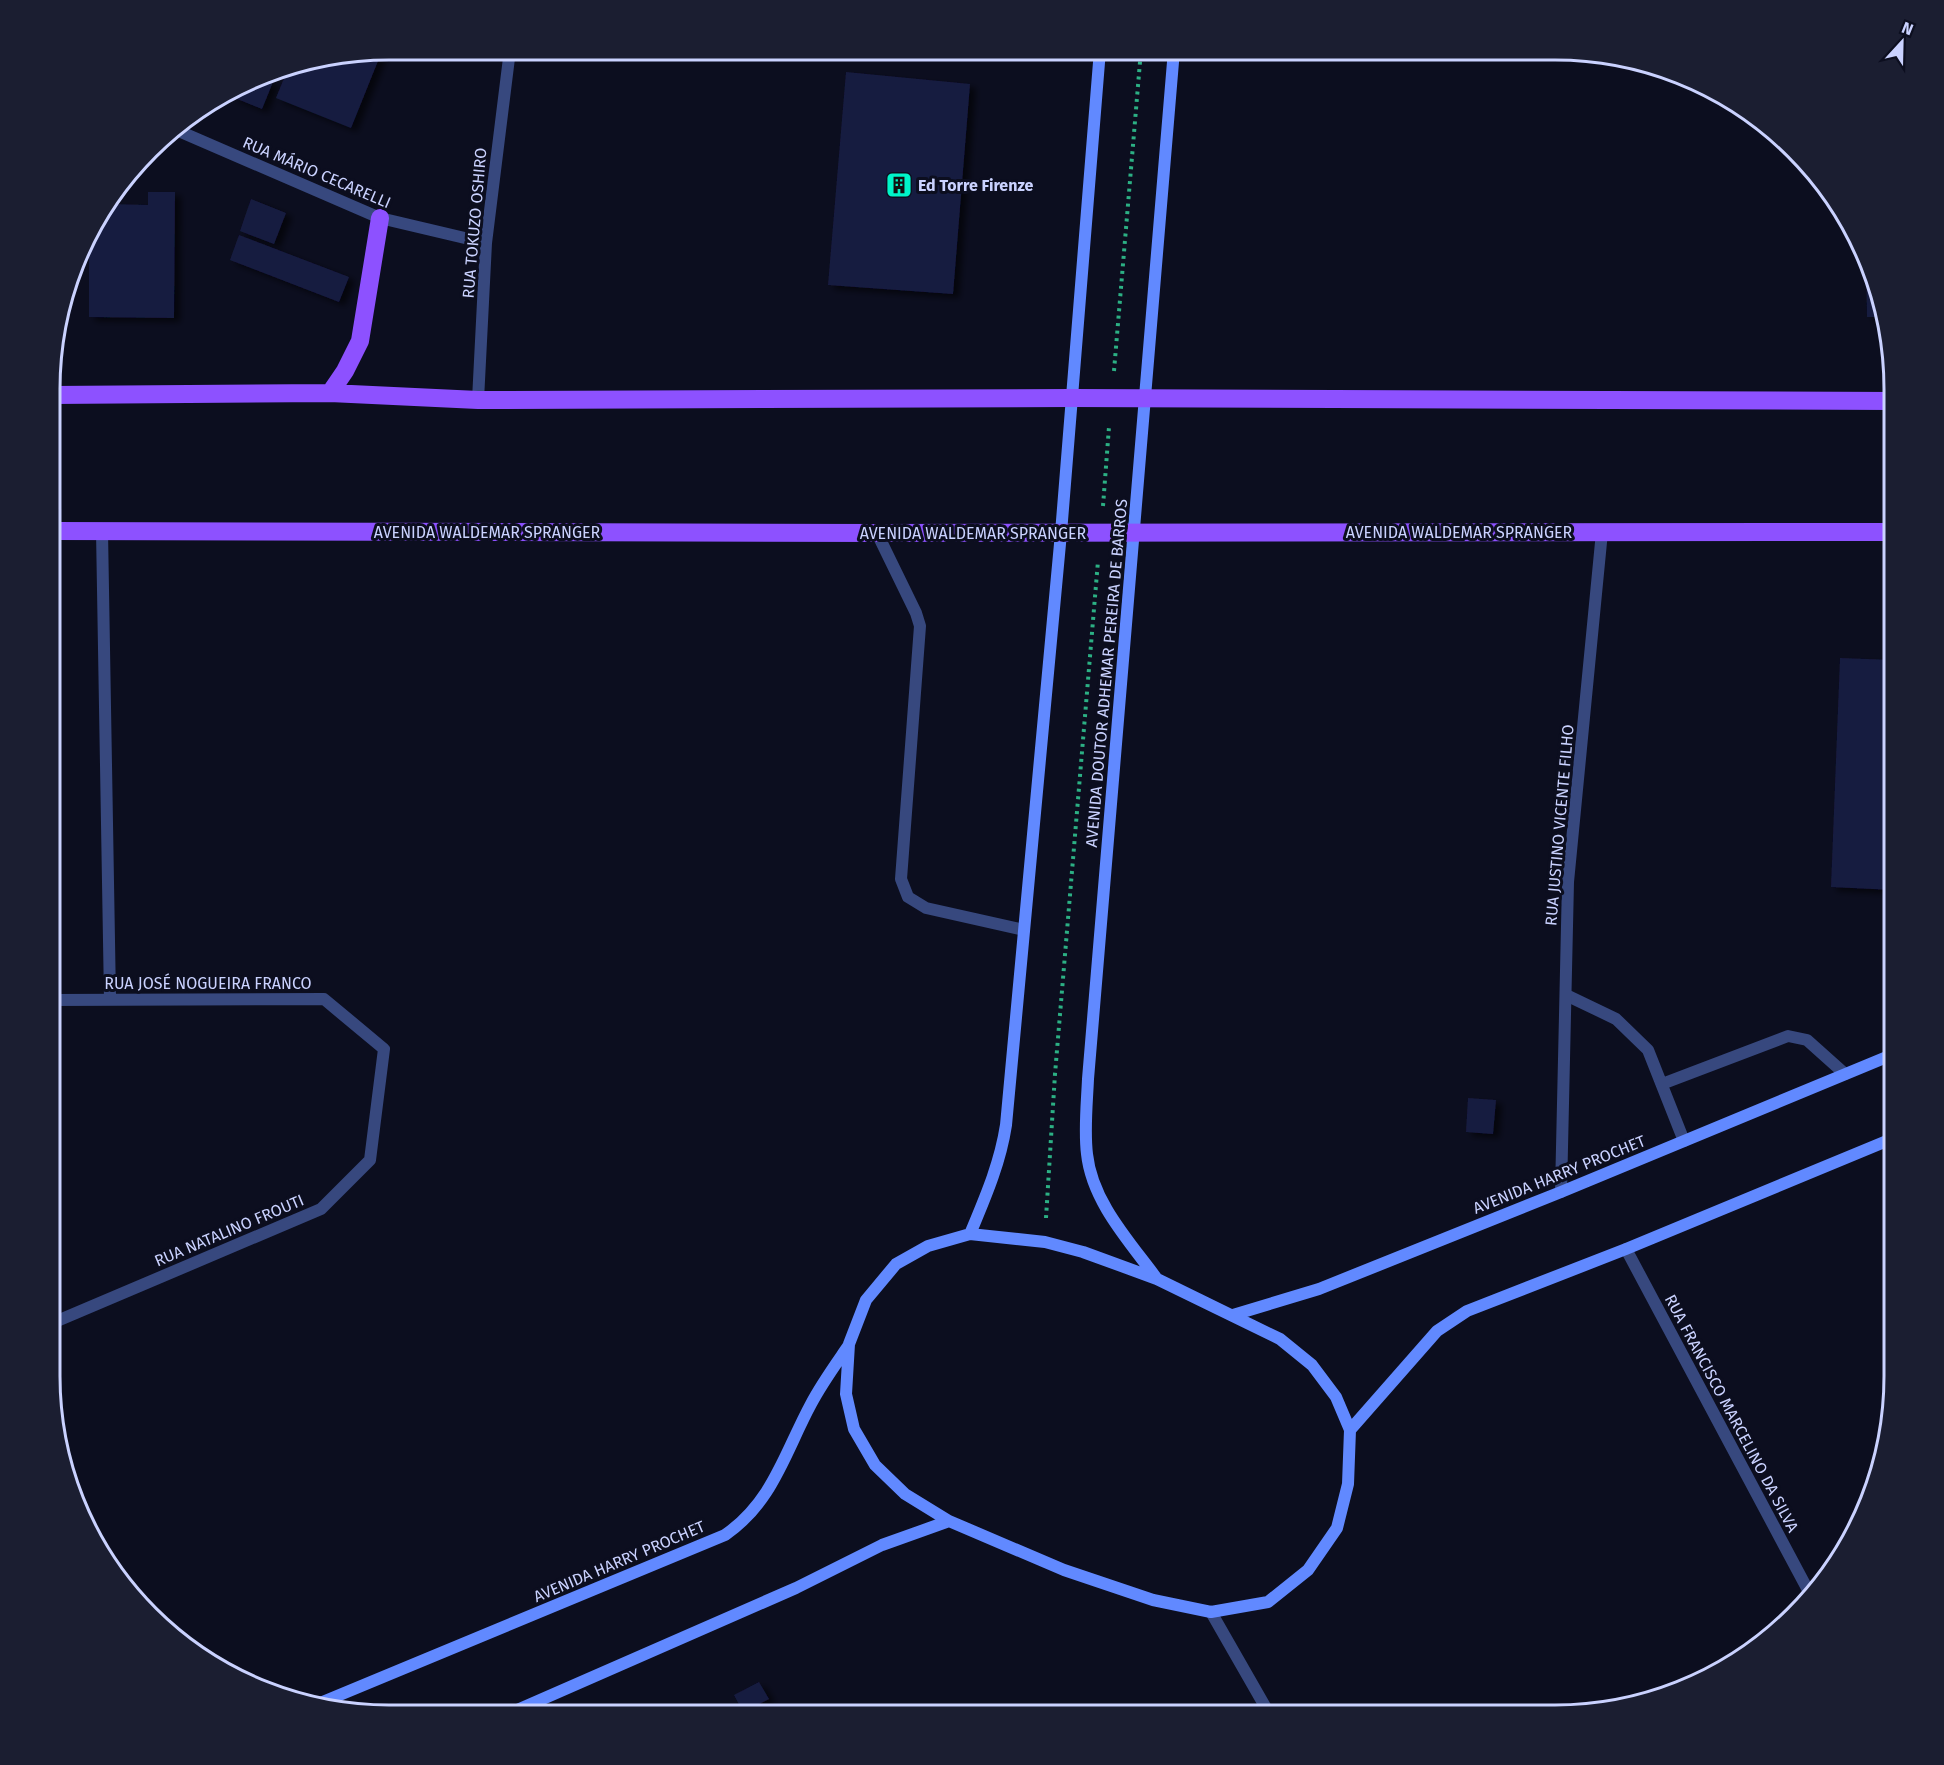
<svg xmlns="http://www.w3.org/2000/svg" width="1944" height="1765" viewBox="0 0 1944 1765" font-family="'Fira Sans',sans-serif">
<defs>
<filter id="shadow"><feDropShadow dx="6" dy="4" stdDeviation="3" flood-color="#0009"/></filter>
</defs>
<rect width="100%" height="100%" fill="#0c0e1f"/>
<path fill="#181b40" filter="url(#shadow)" d="M382,51L351,128L276,98L289,66Z
M846,72L970,84L953,294L828,285Z
M262,78L273,82L262,109L230,96Z
M148,192H175L174,318L89,317V236L95,220L108,204L148,205Z
M251,199L286,213L274,244L240,231Z
M239,235L349,277L339,302L230,260Z
M1866,255L1869,259L1882,317H1867Z
M1840,658L1894,660V890L1831,887Z
M1468,1098L1496,1100L1493,1134L1466,1132Z
M759,1682L769,1699L743,1712L734,1695Z"/>
<g fill="none" stroke-linecap="round" stroke-linejoin="round">
<path stroke="#2cb084" stroke-width="4" stroke-dasharray="3 4.5" stroke-linecap="butt" d="M1114,371L1141,50
M1103,506L1109,427
M1046,1218L1055,1074L1098,561"/>
<path stroke="#37487e" stroke-width="12" d="M877,533L916,613L920,626L901,879L908,897L926,908L1024,930
M1566,995L1616,1019L1648,1050L1684,1141
M1662,1084L1788,1036L1807,1040L1845,1074"/>
<path stroke="#37487e" stroke-width="12" d="M174,129L380,218L486,243
M478,400L486,243L510,50
M102,531L110,999
M1561,1192L1568,882L1602,532
M1626,1249L1809,1592
M50,1324L321,1209L370,1160L384,1049L324,999L51,1000
M1211,1612L1270,1715"/>
<path stroke="#6189ff" stroke-width="12" d="M970,1234L1045,1242L1083,1252L1157,1279L1280,1339L1312,1365L1336,1397L1350,1430L1348,1484L1337,1528L1308,1570L1268,1602L1211,1612L1153,1600L1064,1570L949,1521L905,1494L875,1465L854,1429L846,1394L849,1344L866,1300L896,1264L928,1246Z
M970,1234C985,1198 1000,1164 1006,1125L1061,533L1100,50
M1157,1279C1130,1242 1092,1202 1087,1154C1084,1130 1087,1103 1088,1079L1174,50
M1233,1315L1319,1289L1561,1192L1894,1054
M1350,1430L1437,1331L1467,1311L1626,1249L1894,1138
M313,1706L725,1535C773,1502 785,1452 811,1404C822,1383 836,1364 849,1345
M506,1715L796,1588L882,1545L949,1521"/>
<path stroke="#8d51ff" stroke-width="18" d="M330,393L345,371L360,341L380,218
M52,395L330,393L478,400L1072,398L1894,401
M52,531L877,533L1894,532"/>
</g>
<defs>
<symbol id="building-square" viewBox="-11 -11 22 22"><rect x="-9" y="-9" width="18" height="18" rx="4" fill="#00f5c9" stroke="#0c0e1f"/><path d="M-4-6H4V6H1V3H-1V6H-4ZM-2.5-4.3h1.7v1.8h-1.7ZM.8-4.3h1.7v1.8H.8ZM-2.5-1h1.7V.8h-1.7ZM.8-1h1.7V.8H.8Z" fill="#111"/></symbol>
</defs>
<g fill-rule="evenodd">
<use href="#building-square" x="884" y="170" width="30" height="30"/>
</g>
<g text-anchor="middle" stroke-width="6" stroke-linejoin="round" paint-order="stroke">
<g font-size="16" fill="#cad2ff" stroke="#0c0e1f">
<text transform="translate(317 172) rotate(23)" y="6">RUA MÁRIO CECARELLI</text>
<text transform="translate(474 223) rotate(-85)" y="6">RUA TOKUZO OSHIRO</text>
<text x="487" y="538">AVENIDA WALDEMAR SPRANGER</text>
<text x="1459" y="538">AVENIDA WALDEMAR SPRANGER</text>
<text x="973" y="539">AVENIDA WALDEMAR SPRANGER</text>
<text transform="translate(1106 673) rotate(-85)" y="6">AVENIDA DOUTOR ADHEMAR PEREIRA DE BARROS</text>
<text transform="translate(1559 825) rotate(-85)" y="6">RUA JUSTINO VICENTE FILHO</text>
<text x="208" y="989">RUA JOSÉ NOGUEIRA FRANCO</text>
<text transform="translate(1559 1174) rotate(-22)" y="6">AVENIDA HARRY PROCHET</text>
<text transform="translate(229 1230) rotate(-23)" y="6">RUA NATALINO FROUTI</text>
<text transform="translate(1732 1413) rotate(62)" y="6">RUA FRANCISCO MARCELINO DA SILVA</text>
<text transform="translate(619 1561) rotate(-23)" y="6">AVENIDA HARRY PROCHET</text>
</g>
<g font-size="16" font-weight="bold" fill="#cad2ff" stroke="#0c0e1f" text-anchor="start">
<text x="918" y="191">Ed Torre Firenze</text>
</g>
</g>
<path d="M0 0H1944V1765H0ZM389 60H1555A329 329 0 0 1 1884 389V1376A329 329 0 0 1 1555 1705H389A329 329 0 0 1 60 1376V389A329 329 0 0 1 389 60Z" fill="#1b1e31" fill-rule="evenodd"/>
<path fill="none" stroke="#cad2ff" stroke-width="3" d="M389 60H1555A329 329 0 0 1 1884 389V1376A329 329 0 0 1 1555 1705H389A329 329 0 0 1 60 1376V389A329 329 0 0 1 389 60Z"/>
<g transform="translate(1902 42) rotate(22)" stroke="#0c0e1f" stroke-width="4.5" paint-order="stroke">
<path d="M0-4.5L10 22L0 15L-10 22Z" fill="#cad2ff"/>
<text y="-9" font-size="16" font-weight="bold" text-anchor="middle" fill="#cad2ff">N</text>
</g>
</svg>
